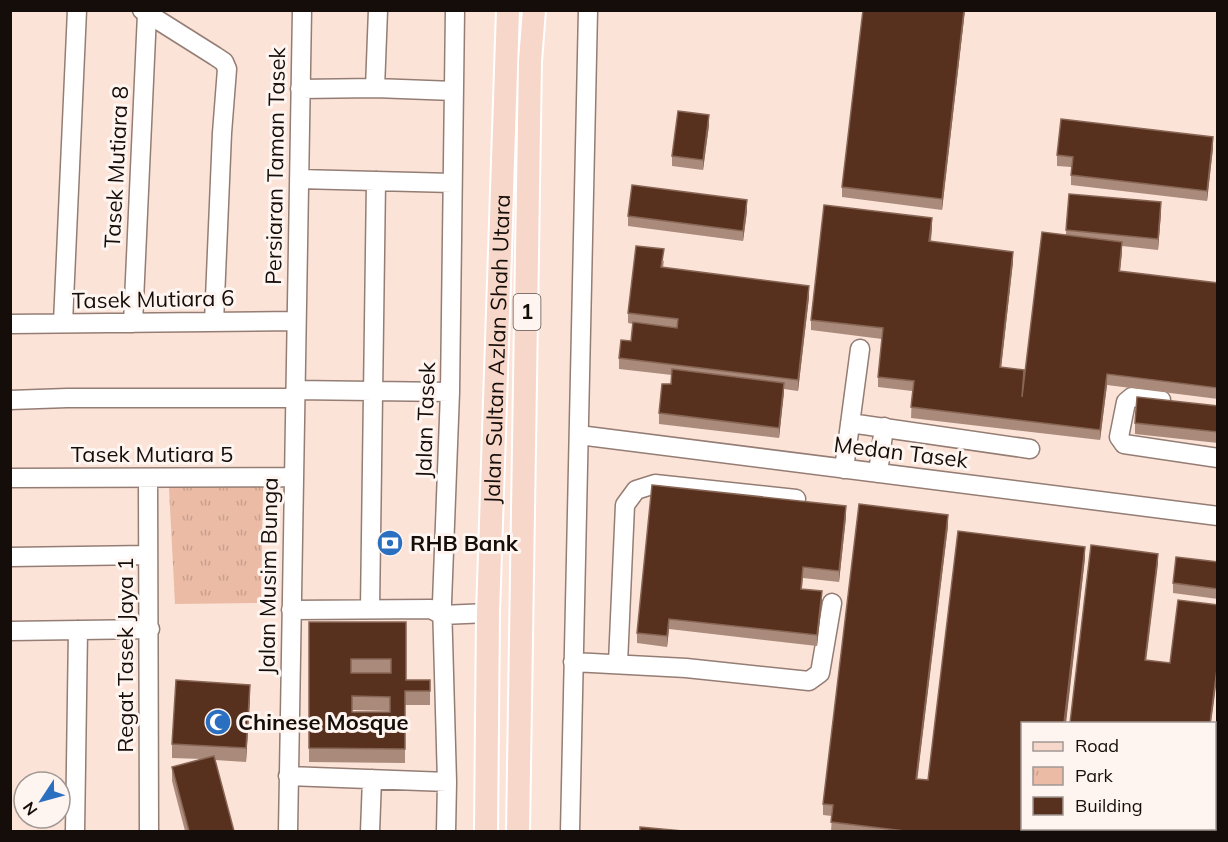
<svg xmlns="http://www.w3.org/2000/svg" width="1228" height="842" viewBox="0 0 1228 842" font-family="Mulish,sans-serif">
<defs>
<pattern id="park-tufts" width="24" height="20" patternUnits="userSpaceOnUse" patternTransform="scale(1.5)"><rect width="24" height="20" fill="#ebbba5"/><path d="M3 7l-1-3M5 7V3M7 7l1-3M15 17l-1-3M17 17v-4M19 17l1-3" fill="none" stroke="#c9a08d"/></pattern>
</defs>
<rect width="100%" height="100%" fill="#fce3d8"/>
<path fill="url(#park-tufts)" d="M263,487L261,603L175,604L169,488Z"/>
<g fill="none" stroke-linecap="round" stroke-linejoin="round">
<defs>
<path id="minor" d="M142,10L215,56L224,62L227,69L222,133L214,322
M375,88L378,10
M300,89L375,88L454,91
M299,179L452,183
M63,323L77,10
M133,323L147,14
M10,324L296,321
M295,390L450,392
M10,400L67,398H295
M1161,400L1132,397L1126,402L1119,437L1124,444L1218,458
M850,423L1030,449
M579,435L1218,516
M844,469L860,349
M878,473L884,427
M10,478L293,477
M148,478L149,832
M10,557L148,555
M370,609L376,181
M291,610L431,609L442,615L488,613
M10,631L150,629
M573,662L686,668L809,681L820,673L832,603
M618,663L625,505L636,490L655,484L796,499
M1214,767L1218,739
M288,776L447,782
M75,832L78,630
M288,832L302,10
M370,832L372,779
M446,832L447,782L442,603L450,392L455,10
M570,832L588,10"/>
<g id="major">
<path id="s1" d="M486,832L488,613L508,10"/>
<path d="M518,832L530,61L534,10"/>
</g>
</defs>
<use href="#minor" stroke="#947d74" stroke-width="21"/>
<use href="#major" stroke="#fff" stroke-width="26"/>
<use href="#minor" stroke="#fff" stroke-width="18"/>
<use href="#major" stroke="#f7d7c9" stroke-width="22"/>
</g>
<path fill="#aa8a7b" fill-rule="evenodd" d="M965,10L942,210L842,197V187Z
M709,125L703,170L672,166V156Z
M1213,148L1207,201L1071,185V167L1057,166V155Z
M747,211L743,241L628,226V216Z
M1161,213L1158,250L1122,246L1120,271L1218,283V399L1107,385L1100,440L911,418L912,391L878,387V377L882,339L811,330V320L932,228L931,242L1013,262L1001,367L1024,382L1066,235V230Z
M664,260L663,268L809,297L798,391L784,389L779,438L659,424V413L671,384L672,375L619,369V358L631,341L633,324L628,323V313Z
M1218,406V443L1135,434V423Z
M846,517L839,582L803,578L802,589L822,602L817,646L669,629L667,647L637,643V633Z
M948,526L917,779L928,780L1085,558L1053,831H831L832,816L823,815V804Z
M1218,562V599L1173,593V583Z
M309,622H406V680H430V705H405V763L309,762ZM352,710L390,711V712H352Z
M250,699L246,762L215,760L234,831H185L172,781V767L202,759L172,758V744Z"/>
<path fill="#886656" d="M964,10H965L942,210V199Z
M709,115V125L703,170V160Z
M1213,137V148L1207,201V191Z
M747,200V211L743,241V231Z
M1161,202V213L1158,250V239Z
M932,218V228L929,252V241Z
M1122,242V253L1119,281V271Z
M1013,252V262L1000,378V367Z
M809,286V297L798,391V380Z
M1107,374V385L1100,440V430Z
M784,383V393L779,438V428Z
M846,506V517L839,582V571Z
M948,515V526L916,790V779Z
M1085,547V558L1066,723H1064Z
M1158,554V564L1145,670V660Z
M822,591V602L817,646V635Z
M669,619V629L667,647V636Z
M1218,661V672L1211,723H1210Z
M250,685V699L246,762V748Z"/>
<path fill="#57301e" stroke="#886656" stroke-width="1.5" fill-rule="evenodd" d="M863,10H964L942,199L842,187Z
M678,111L709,115L703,160L672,156Z
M1061,119L1213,137L1207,191L1071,175L1073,157L1057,155Z
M632,185L747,200L743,231L628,216Z
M1069,194L1161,202L1158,239L1066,230Z
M824,205L932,218L929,241L1013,252L1000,367L1024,370L1022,397L1042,232L1122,242L1119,271L1218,283V388L1107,374L1100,430L911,407L914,381L878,377L883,328L811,320Z
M636,246L664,249L661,267L809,286L798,380L619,358L621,340L631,341L633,322L677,328L678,319L628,313Z
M672,369L784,383L779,428L659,413L662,384H671Z
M1137,397L1218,406V432L1135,423Z
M652,485L846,506L839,571L803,567L801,589L822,591L817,635L669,619L667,636L637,633Z
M859,504L948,515L916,779L928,780L958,531L1085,547L1064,723H1023V828H1052L1051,831H905L831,822L833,805L823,804Z
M1091,545L1158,554L1145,660L1170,663L1178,600L1218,605V661L1210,723H1070Z
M1176,557L1218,562V589L1173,583Z
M309,622H406V680H430V691H405V749L309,748ZM351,659H391V673H351ZM352,696L390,697V712H352Z
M176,680L250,685L246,748L172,744Z
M214,756L234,831H189L172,767Z
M1215,807H1218V831H1137V828H1215Z
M640,827L683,831H640Z
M1058,828H1125V831H1058Z"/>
<defs>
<symbol id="bank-disc" viewBox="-11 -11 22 22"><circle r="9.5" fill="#2b6fc0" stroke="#fef4f0"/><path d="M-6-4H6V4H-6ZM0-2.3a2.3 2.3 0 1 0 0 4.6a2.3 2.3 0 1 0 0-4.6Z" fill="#fff"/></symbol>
<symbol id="mosque-disc" viewBox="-11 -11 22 22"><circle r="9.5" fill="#2b6fc0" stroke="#fef4f0"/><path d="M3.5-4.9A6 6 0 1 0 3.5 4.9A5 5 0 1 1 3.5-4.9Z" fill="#fff"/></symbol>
</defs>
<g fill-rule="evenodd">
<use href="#bank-disc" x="375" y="528" width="30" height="30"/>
<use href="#mosque-disc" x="203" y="707" width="30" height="30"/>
</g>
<g text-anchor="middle" stroke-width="6" stroke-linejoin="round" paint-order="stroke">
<rect fill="#fef4f0" stroke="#5b524e" stroke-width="1.5" x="513.5" y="294" width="27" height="36" rx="4.5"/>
<g font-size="21" font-weight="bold" fill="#150d09">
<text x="527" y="319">1</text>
</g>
<g font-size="22" fill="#150d09" stroke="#fef4f0">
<text transform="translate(275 166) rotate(-89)" y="8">Persiaran Taman Tasek</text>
<text transform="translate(116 167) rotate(-87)" y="8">Tasek Mutiara 8</text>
<text transform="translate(153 299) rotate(-1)" y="8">Tasek Mutiara 6</text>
<text dy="8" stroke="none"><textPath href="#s1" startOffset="483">Jalan Sultan Azlan Shah Utara</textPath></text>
<text transform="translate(425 420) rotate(-88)" y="8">Jalan Tasek</text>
<text transform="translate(901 452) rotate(7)" y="8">Medan Tasek</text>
<text x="152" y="462">Tasek Mutiara 5</text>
<text transform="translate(268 576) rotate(-89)" y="8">Jalan Musim Bunga</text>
<text transform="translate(125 655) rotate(-90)" y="8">Regat Tasek Jaya 1</text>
</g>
<g font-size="22" font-weight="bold" fill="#150d09" stroke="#fef4f0" text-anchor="start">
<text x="410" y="551">RHB Bank</text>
<text x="238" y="730">Chinese Mosque</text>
</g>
</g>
<rect width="1228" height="842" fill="none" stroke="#150d09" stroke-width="24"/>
<rect x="1021" y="722" width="195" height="108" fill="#fef4f0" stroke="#a19894" stroke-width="1.5"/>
<rect x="1033" y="742" width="30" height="9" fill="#f7d7c9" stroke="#a19894" stroke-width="1.5"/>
<text x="1075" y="752" font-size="18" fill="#150d09">Road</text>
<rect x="1033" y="767" width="30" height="18" fill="url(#park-tufts)" stroke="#a19894" stroke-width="1.5"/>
<text x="1075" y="782" font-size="18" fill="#150d09">Park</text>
<rect x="1033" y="797" width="30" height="18" fill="#57301e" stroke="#a19894" stroke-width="1.5"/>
<text x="1075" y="812" font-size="18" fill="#150d09">Building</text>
<g transform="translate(42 800) rotate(234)"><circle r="28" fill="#fef4f0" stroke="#a19894" stroke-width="1.5"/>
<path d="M0-4.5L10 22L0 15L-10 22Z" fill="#2b6fc0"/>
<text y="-9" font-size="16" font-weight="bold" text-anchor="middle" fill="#150d09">N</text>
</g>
</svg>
